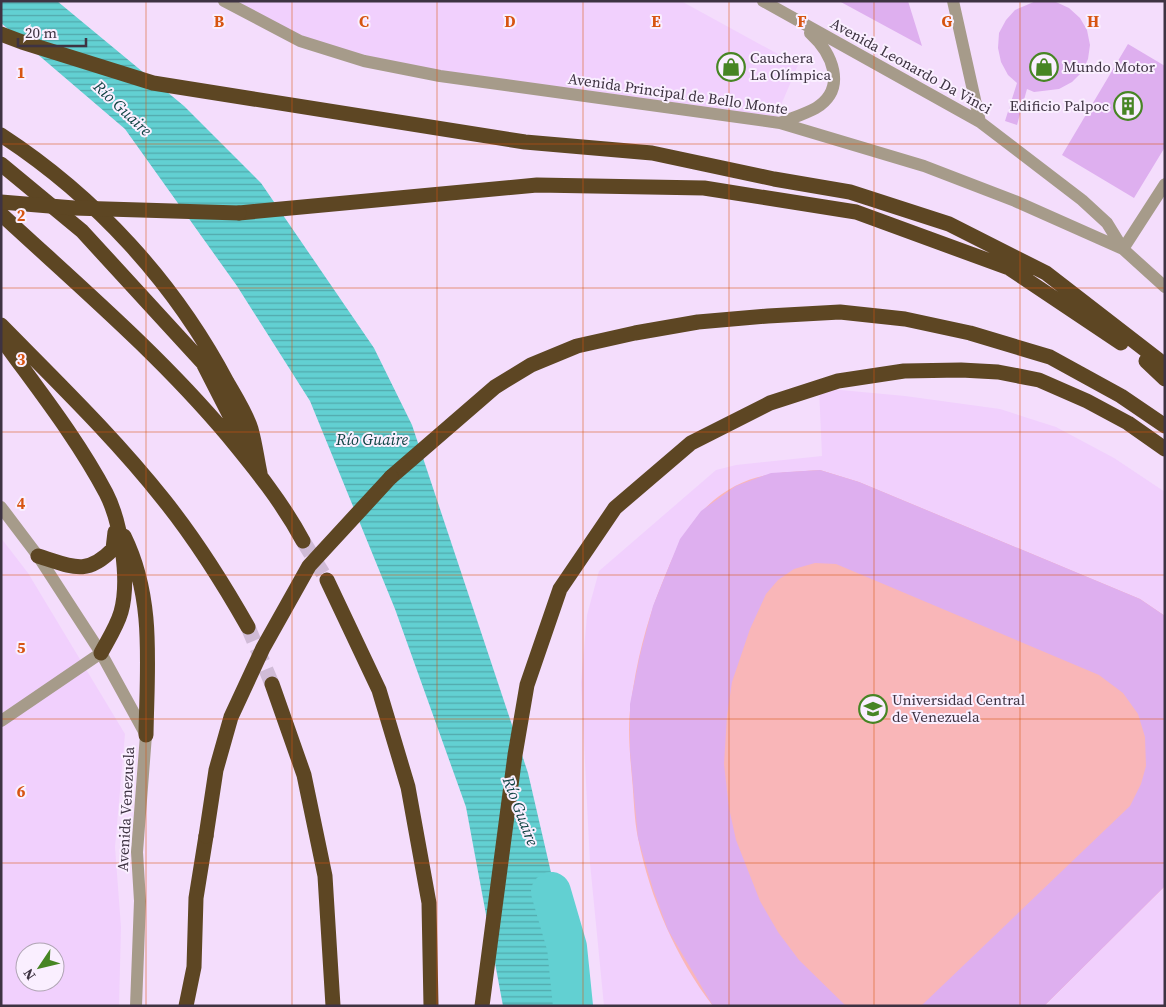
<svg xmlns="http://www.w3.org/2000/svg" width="1166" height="1007" viewBox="0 0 1166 1007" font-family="'Source Serif 4',serif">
<defs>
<pattern id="water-rules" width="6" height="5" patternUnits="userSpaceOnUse" patternTransform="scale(1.25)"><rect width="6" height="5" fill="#62d0d2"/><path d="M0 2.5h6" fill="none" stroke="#52a9ac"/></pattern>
</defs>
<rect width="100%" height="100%" fill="#f4ddfc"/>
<path fill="#f1d0fd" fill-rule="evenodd" d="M224,1H681L798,65L773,124L358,61Z
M819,388L905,396L1000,409L1056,427L1114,458L1165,492V1006H604L590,863L581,683L587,615L599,571L716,470L736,465L822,456Z
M1,538L28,573L125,734L115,847L121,927L119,1006H1ZM25,952H55V982H25Z"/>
<path fill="#f9b6b8" d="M820,470L859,482L1140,599L1165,616V886L1044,1006H713C676,958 650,898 638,838C634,819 634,798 632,778C630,754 627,727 631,703C636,663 646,623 661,586C678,543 693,509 735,486C761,472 791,472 820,470Z"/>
<path fill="url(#water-rules)" d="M1,1H57L184,106L261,183L374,348L412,425L528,773L565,933L570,1006H503L466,807L395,609L310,401L237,286L125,129L1,23Z"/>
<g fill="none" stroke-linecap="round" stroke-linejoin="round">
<path stroke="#62d0d2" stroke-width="40" d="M551,892L567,947L573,1006"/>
</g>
<path fill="#deafef" d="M839,1H908L922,46Z
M1036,1L1056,2L1069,8L1080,18L1087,30L1090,45L1088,59L1082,72L1072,82L1059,89L1034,92L1027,89L1017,125L1005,121L1017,83L1008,75L1001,62L998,48L999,33L1006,20L1015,10Z
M1128,44L1165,66V147L1134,198L1062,155Z
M820,470L859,482L1140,599L1165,616V886L1044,1006H921L1130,806L1141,784L1146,766L1145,737L1138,714L1123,693L1099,675L836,564L815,563L794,569L778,580L766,594L750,629L732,682L727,716L724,764L729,808L736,840L760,901L778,932L799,960L846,1006H713L668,930L653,889L638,838L630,752V704L640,655L653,606L680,539L701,511L736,486L771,473Z"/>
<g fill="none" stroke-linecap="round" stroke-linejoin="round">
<path stroke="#d0bbd7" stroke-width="15" stroke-dasharray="15 8" stroke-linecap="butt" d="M303,541L327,580
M248,627L272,684"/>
<path stroke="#a69b8a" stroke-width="12" d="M224,1L300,41L364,61L440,76L780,123L924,166L1015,201L1123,249L1165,287
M763,1L980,122L1082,200L1107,223L1123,249
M953,1L980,122
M780,123C792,118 805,114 816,108C848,88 832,53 810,33
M1123,249L1165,184
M1,507L38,556L101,653L146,735L137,852L140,901L136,1006
M1,721L101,653"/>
<path stroke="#5d4623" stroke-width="15" d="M1,34L22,42L153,83L525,142L652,153L774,179L850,192L949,224L1046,273L1165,365
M1,135C96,197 174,282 227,382C235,396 246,413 251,429C255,443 257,459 260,473
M1,164L82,231L203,363L248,451
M239,213L537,185L704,188L856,212L1009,268L1121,343
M1,214C79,286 160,355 228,436C256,470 282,502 303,541
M1,325C57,382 115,438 164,500C196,540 223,583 248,627
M1,338C37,388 77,438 106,493C121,522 130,580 121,612C117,626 108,640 101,653
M1146,361L1165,379
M391,477L495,387L531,365L577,346L635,333L698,322L768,316L840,312L905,319L970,333L1050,357L1121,396L1165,426
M124,536C155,599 147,666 146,735
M38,556C71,566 86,577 113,549L115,532
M327,580L379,690L408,787L429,903L431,1006
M272,684L304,775L325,876L333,1006
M186,1006L194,967L196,898L206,836
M482,1006L515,755L527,685L560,589L615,508L691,443L770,403L838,381L904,371L961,370L998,372L1039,380L1087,401L1128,423L1165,449"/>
<path stroke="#5d4623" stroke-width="15" d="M1,202L74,208L239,213
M206,836L216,770L231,717L263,648L309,566L391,477"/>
</g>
<path fill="none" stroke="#d75511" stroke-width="1" stroke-opacity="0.55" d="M146,1V1006M292,1V1006M437,1V1006M583,1V1006M729,1V1006M874,1V1006M1020,1V1006M1,144H1165M1,288H1165M1,432H1165M1,575H1165M1,719H1165M1,863H1165"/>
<defs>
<symbol id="shop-ring" viewBox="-11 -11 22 22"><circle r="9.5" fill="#faefff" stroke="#478524" stroke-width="1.5"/><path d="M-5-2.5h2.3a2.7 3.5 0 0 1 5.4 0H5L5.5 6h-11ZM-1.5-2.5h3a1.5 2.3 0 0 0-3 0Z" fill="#478524"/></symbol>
<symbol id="building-ring" viewBox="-11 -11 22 22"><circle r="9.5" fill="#faefff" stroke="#478524" stroke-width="1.5"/><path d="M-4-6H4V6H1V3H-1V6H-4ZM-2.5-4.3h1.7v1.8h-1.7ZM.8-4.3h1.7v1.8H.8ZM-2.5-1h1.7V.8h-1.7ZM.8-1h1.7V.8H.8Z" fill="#478524"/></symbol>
<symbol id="university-ring" viewBox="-11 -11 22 22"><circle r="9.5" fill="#faefff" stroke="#478524" stroke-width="1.5"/><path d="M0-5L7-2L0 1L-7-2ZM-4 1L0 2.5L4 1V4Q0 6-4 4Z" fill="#478524"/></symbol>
</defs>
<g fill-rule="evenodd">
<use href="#shop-ring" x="715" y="51" width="32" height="32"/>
<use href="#shop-ring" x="1028" y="51" width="32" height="32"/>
<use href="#building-ring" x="1112" y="90" width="32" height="32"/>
<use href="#university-ring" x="857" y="693" width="32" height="32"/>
</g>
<g text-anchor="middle" stroke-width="4" stroke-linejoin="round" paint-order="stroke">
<g font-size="15" fill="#3e3342" stroke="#faefff" text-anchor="start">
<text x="750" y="63">Cauchera<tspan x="750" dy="17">La Olímpica</tspan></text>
<text x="1063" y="72">Mundo Motor</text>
<text x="1109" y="111" text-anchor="end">Edificio Palpoc</text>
<text x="892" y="705">Universidad Central<tspan x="892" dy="17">de Venezuela</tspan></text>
</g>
<g font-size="15" fill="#3e3342" stroke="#faefff">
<text transform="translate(911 66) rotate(29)" y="5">Avenida Leonardo Da Vinci</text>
<text transform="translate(678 94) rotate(8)" y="5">Avenida Principal de Bello Monte</text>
<text transform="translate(126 809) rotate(-87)" y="5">Avenida Venezuela</text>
</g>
<g font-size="16" font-style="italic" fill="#0f4343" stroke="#faefff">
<text transform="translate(123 108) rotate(43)" y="6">Río Guaire</text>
<text x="372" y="445">Río Guaire</text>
<text transform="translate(521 811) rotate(69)" y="6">Río Guaire</text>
</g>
</g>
<g font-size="16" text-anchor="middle" font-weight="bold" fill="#d75511" stroke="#faefff" stroke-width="4" stroke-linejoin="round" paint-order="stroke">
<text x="219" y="27">B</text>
<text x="364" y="27">C</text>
<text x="510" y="27">D</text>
<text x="656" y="27">E</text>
<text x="802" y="27">F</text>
<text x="947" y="27">G</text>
<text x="1093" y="27">H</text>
<text x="21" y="78">1</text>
<text x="21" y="221">2</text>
<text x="21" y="365">3</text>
<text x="21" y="509">4</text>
<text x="21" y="653">5</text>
<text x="21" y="797">6</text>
</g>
<rect width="1166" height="1007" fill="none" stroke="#3e3342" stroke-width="5"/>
<g transform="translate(40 967) rotate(235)"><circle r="24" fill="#faefff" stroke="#afa4b3"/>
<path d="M0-4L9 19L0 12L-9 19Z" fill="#478524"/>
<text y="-8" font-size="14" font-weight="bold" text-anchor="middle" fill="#3e3342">N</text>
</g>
<path d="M18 38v8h68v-8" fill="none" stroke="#3e3342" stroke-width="2.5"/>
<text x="25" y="38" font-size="15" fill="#3e3342" stroke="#faefff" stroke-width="4" paint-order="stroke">20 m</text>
</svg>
